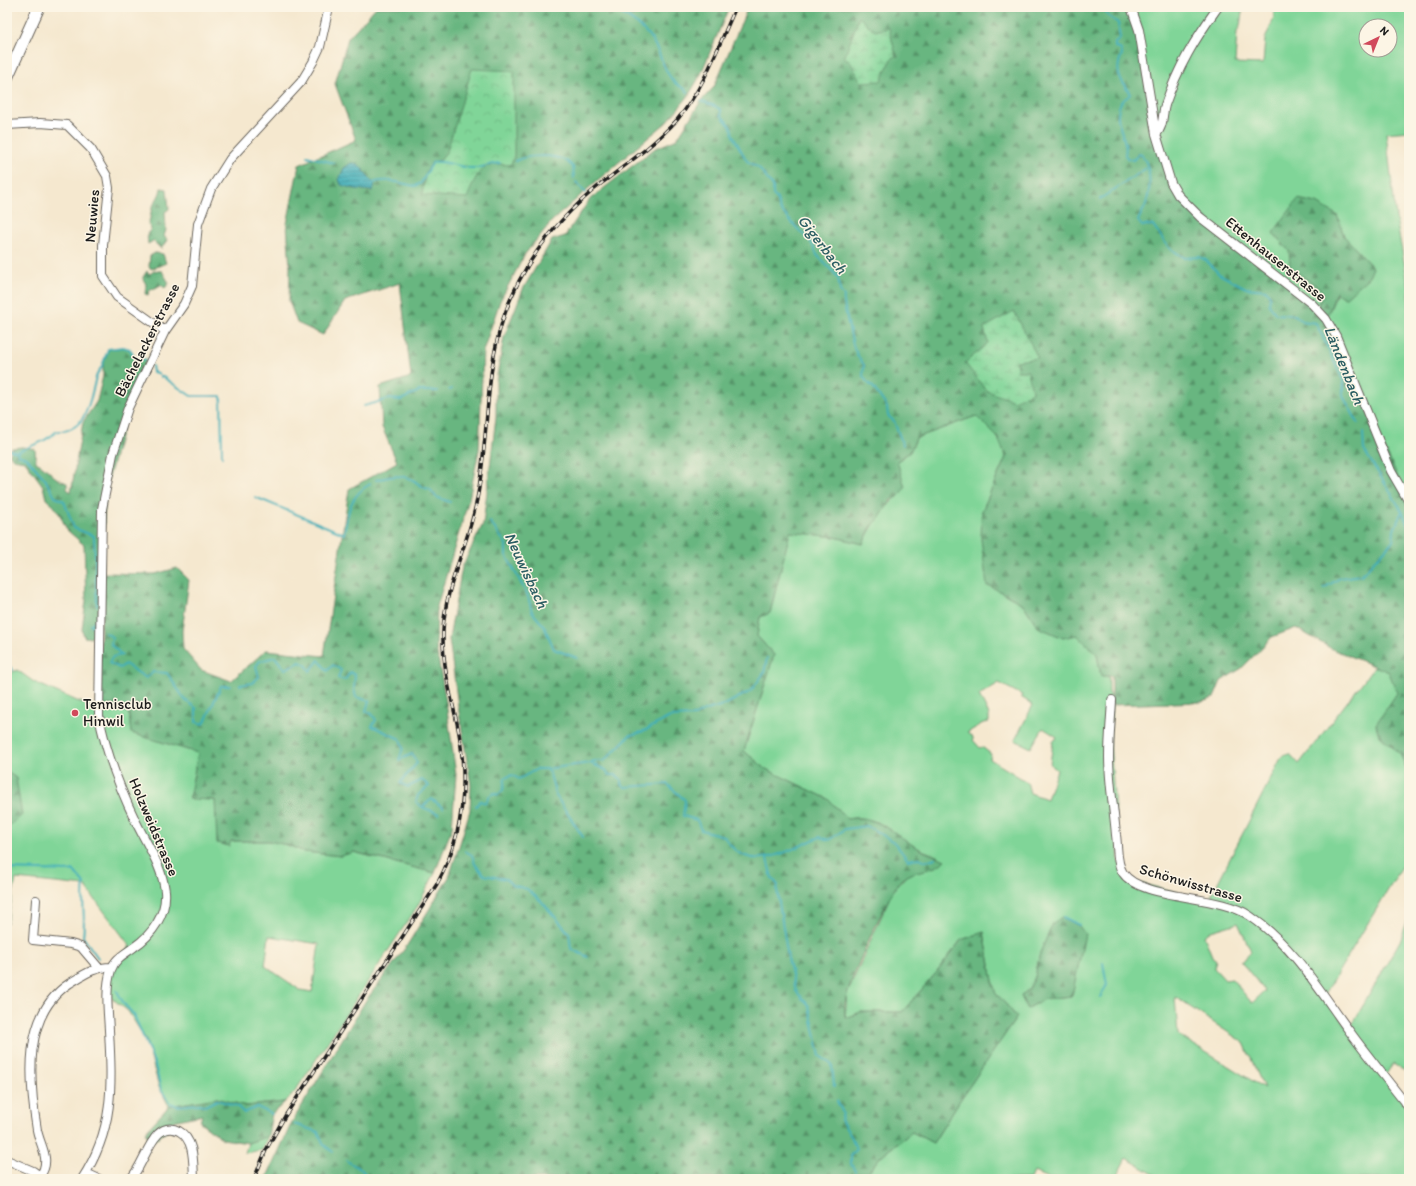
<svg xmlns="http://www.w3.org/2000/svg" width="1416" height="1186" viewBox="0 0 1416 1186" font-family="Itim,sans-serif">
<defs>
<pattern id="forest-firs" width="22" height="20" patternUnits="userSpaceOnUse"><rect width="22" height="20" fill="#68b680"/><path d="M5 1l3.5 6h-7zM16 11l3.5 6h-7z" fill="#559368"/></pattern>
<pattern id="wetland-marsh" width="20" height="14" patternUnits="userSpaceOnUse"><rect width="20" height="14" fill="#80d598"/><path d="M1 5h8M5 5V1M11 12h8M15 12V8" fill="none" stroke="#6eb682"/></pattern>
<pattern id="park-crowns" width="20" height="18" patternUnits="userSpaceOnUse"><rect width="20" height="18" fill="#80d598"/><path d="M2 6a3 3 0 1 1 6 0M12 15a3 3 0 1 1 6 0" fill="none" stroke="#6eb682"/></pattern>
<pattern id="water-rules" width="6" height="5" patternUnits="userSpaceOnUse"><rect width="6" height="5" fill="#3fafb9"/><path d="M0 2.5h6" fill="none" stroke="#348e96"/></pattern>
</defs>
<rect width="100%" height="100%" fill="#fcf5e5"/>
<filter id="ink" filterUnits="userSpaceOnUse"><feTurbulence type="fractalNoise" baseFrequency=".025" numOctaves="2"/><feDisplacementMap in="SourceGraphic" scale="8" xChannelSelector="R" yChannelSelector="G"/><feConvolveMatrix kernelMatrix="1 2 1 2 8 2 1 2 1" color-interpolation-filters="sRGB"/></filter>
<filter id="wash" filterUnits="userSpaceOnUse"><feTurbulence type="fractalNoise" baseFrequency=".012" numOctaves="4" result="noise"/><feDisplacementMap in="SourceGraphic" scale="16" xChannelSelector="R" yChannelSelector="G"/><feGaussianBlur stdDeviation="0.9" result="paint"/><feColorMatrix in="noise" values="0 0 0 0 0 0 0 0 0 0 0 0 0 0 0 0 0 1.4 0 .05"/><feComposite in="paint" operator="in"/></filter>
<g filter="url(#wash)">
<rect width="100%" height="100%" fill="#f5e8cf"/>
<path fill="#80d598" stroke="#4e785a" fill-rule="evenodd" d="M1131,7H1243L1240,26L1237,32L1235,63L1263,64L1265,39L1274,18V7H1409V131L1386,133L1396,218L1409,289V502L1326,319L1337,293L1373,268L1344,236L1337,215L1273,233L1289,251L1304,278L1320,288L1324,295L1317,309L1200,217L1171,183ZM1366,26H1390V50H1366Z
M976,416L998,438L1006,457L982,511L990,586L1023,604L1038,627L1077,634L1097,654L1101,676H1109V692L1112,700L1110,742L1119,862L1131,881L1209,900L1282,756L1290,754L1299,764L1375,666L1389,672L1398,693L1376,725L1379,735L1400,754L1409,774V863L1405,862L1325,994L1349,1030L1401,939L1409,916V1073L1393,1064L1384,1077L1409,1108V1179H1162L1126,1158L1115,1179H1050L1034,1172L1031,1179H832L868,1172L881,1156L912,1132L933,1143L960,1100L1017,1017L995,992L984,932L961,940L937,972L902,1012H861L845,1018L847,994L893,890L907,875L915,871L929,869L937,856C930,853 921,850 914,846C892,832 875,813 847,819L828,799L766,769L744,751L774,655L757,636L760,617L770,613L790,531L835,537L863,544C869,531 886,502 898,497L897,461C907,456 913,449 916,438ZM999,683L1022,695L1021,697L1033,705L1015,740L1031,748L1043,728L1057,737L1053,742L1050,764L1057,770L1047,799L1030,793L1027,782L990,759L991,754L982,747L980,748L973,740V737L967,733L983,723L989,722V715L979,695ZM1054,923L1074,981L1072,996L1044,999L1027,1009L1021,996L1029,989L1035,977L1040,953ZM1238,923L1251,951L1241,962L1265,991L1252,1003L1232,979L1225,980L1214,968L1216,961L1212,956L1204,936L1211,931ZM1175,997L1244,1043L1264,1088L1178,1035Z
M17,670L34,682L77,701L93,706L111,705L129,713L131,733L198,753L189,799L215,800L231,841H269L287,845L305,852L341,856L353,852L435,873L417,907L294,1093L285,1102L246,1106L217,1098L169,1106L159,1087L146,1040L128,1011L104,992L112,963L130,946L85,886L16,879L7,923V828L22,815L7,769V675ZM269,936L319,944L312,992L300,990L265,966Z
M268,1136L262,1150L245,1153L248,1143Z"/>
<path fill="url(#forest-firs)" stroke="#42694e" d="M376,7H729L700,76L687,98L667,122L599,179L552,221L525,254L500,301L483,351L479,450L469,499L437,606L436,647L446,702L456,775L452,828L435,873L354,852L341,856L305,852L287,845L269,841H231L229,846L217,843L215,800L189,799L198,753L131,733L129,713L111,705L98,706L103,573L155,574L177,568L189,580L182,631L183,649L201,670L231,681L266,650L324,656L349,489L397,462L382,427L380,387L411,377L400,283L345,301L323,335L297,323L289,301L290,268L287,224L299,165L356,140L335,84L348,38Z
M748,7H1131L1156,134L1178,195L1317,308L1323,295L1320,288L1290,268L1289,251L1273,233L1298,199L1317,203L1337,215L1344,236L1373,268L1369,277L1345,298L1336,293L1326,319L1409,502V774L1400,754L1379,735L1376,724L1397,693L1389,672L1332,649L1296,628L1272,637L1242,668L1221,681L1214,698L1202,702L1112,705V676H1101L1097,654L1077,635L1063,638L1038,627L1023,604L990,586H987L981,539L982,511L1006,457L998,438L976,416L916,438L910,452L897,461L905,487L898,497L891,500L879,519L871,527L863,544L835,537L790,532L770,613L760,617L757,636L774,655L744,751L766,769L828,799L847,819C875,814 893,832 914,846C923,852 935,855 945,860C934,873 915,868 902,879C890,889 852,976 847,994C844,1002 845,1010 845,1018L861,1012H902L937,972L961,940L984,932L995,992L1017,1017L960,1100L933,1143L912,1132L881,1156L868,1172L832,1179H266L292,1122L366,1000L406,947L449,877L462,837L470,810L471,785L458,706L449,639L462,567L483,524L496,417V381L504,337L523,289L552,240L565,236L590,199L654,149L677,139L701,101L714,87Z
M161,188L167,189L169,209L165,212L166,230L164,236L167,240L161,249L153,241L148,244L147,234L151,229L148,224C151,218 150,214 152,208C155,201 160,196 161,188Z
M155,253L163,254L166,263L152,269L149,267L150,256Z
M147,271L150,274L154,271H162L169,283L165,288L161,285L149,291L148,295L145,294L146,285L143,277Z
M123,347L130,349L134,357L147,360L128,408L106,488L98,631L91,638L84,637L82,629L86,601L84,545L67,530L60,515L54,506L46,499L43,486L25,461L13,459L10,455L12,448L22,447L35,449L36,462C51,470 51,478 67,483V489L71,492L83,422L97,401L103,376V365L108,349Z
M7,769L9,773L16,778L22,815L7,828Z
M1062,917L1079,926L1085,934L1072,996L1044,999L1027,1009L1021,996L1029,989L1035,977L1040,953L1053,923Z
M217,1098L246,1106L285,1102L272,1114L268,1136L248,1143L223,1139L200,1122L202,1115L173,1121L171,1129L151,1142L145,1132L169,1106Z"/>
<path fill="url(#wetland-marsh)" stroke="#4e785a" d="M859,17L875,31L889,28L896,56L891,59L881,81L861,82L850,61L844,59Z
M1014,311L1038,358L1016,361L1017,371H1028L1032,392L1014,401L987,391L965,363L988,343L984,328Z"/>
<path fill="url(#park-crowns)" stroke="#4e785a" d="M472,69L514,71V158L511,164C505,166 498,163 492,164C477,167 472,187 467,198L422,195L426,172L432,162L441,160L447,151Z"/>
<path fill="url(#water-rules)" stroke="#2e666a" d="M351,163H354L360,166L375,185L372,191L355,189L341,185L339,179L344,168Z"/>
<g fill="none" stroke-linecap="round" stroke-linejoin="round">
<path stroke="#3fafb9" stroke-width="2" d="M609,7C627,16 647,28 656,47C662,58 665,74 675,83C679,86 684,88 688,92
M1103,7L1108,16L1118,23L1120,39L1115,43V47L1121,50L1122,54C1114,72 1120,79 1130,94C1128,98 1123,99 1121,102C1111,123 1129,137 1125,155L1127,158L1133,160L1139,154L1142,155C1152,170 1151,187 1146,204C1144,210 1140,215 1138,221L1142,226L1153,225L1169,248L1185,258L1199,257L1206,260L1219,274L1246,288L1266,290L1270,296L1269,305L1276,314L1295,315L1302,321L1316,323L1343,380V396L1358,423
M701,101C707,104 716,105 721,110V115L731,127L733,136L747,161L759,168L773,187V195L777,199L780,209L792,223L811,242L817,255L838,277L840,291L844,296C842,300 852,341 854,348C857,355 860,360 864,365L863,376L867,382L873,387L887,407L888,416L894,421L903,445
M307,156L334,163
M515,161C526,155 554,154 566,161C568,162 571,165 573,167L574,178
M576,182L586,193
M373,183C386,177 402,184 415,186L421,183L433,162C447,160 461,169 475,168C483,168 491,163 500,163
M1100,199L1148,167
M152,366L153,372L158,373L161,377H163L191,396H221L222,456
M449,390L452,389
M364,406L389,399L401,400L419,391H438
M1363,433L1364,450L1402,511L1409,528
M7,449L17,452L18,455L27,458L45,479L55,497L64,501L74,528L94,536L97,606
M17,452C31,445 45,443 57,431C87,433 90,399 96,377C97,373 100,370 102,366C104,361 106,355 108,349L123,347L130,349L134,357L147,360
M376,480C387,477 400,474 411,479C420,483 419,488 430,489L436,497L450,502
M255,497L344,534C348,513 349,496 370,484
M490,522L506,544V555L528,596L532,612L544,626L554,649L577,658
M1324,588L1340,578L1361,575L1393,541L1394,530L1402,511
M97,628L90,625L97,619
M106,633L112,637L111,645L122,655L112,657L109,663L120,668L125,664L146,678L153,672L167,673L185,700L196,708V722L204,724L221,686H230
M7,664L13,670
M240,685L252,683L259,677L256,666L260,661L275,657L285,669L300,662L306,665L310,671L319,660L327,671L333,665L341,670L338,678L345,680L350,672L355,675L354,689L356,697L369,701L366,711L372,714L376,720L372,726L400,739L403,748L399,760L412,754L417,763L400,783L408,787L422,780L429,786L418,795L416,802L422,807L432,799L443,808
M590,763L594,761H604L630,735L642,732L670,717L695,716L704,711L726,704L751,691L764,673L767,658
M546,769L550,774L556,796L583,837
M476,806L480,801L486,803L489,796L494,793L498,795L503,790L505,778L512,775L519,779L537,769H546L590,763L606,770L609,775H616L621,779V784L625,787L667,784L685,800L683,816L697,820L701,830L724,836C747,878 788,850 820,837L829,840L845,829L867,826L893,841L908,860L919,858L926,861L935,858
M422,807L439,814
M465,851L472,855L475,864L484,875L506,879L512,885L527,889L542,902L569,933L571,949L588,957
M767,859L772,878L778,885L777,890L788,958L796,991L809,1006L820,1056L832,1065L834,1086
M7,869L70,871L73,870L84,883C81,901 86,919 83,937L98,958
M1063,917L1079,925
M117,991L124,1004L134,1015L155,1065L161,1090L170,1103L178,1106L200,1104L205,1106L217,1100L237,1106L244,1113L257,1107L272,1114
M1100,997L1107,985L1103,963
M837,1101L843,1113L841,1120L852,1138L856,1149L851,1155V1164L855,1171
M294,1124L318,1132L324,1145L333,1152
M347,1161L362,1170L369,1179"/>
</g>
</g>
<g filter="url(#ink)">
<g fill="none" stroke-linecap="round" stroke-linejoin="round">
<defs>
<path id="minor" d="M1131,7L1139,30L1156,134L1171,183L1178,195L1200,217L1312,304L1326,319L1336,336L1391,471L1409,502
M7,125L40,123L67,125L91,149L107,176L109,188L103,245V276L117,297L165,331
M1156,134C1164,127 1162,115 1165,105C1178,67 1195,39 1218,7
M1112,700C1111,719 1109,738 1109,757C1109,783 1114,809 1116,835C1118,847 1116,863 1123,873C1141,900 1219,894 1250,916C1294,946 1319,990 1350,1032C1369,1058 1389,1082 1409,1108
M36,900L33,940L71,944L81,947L98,967
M7,1160L33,1171L44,1179
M86,1173L99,1179
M40,1176C52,1160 40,1146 37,1130C29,1081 22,1014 70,983C85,974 94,967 112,967
M82,1179C114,1130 112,1087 109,1030C108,1011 105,989 111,970C115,958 125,954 134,947C152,935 167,914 165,891C162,866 147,845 136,822C120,789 106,753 99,716L102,509L113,454L128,408L165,331L184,304L192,286L198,224L211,189L230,159L301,82L313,62L320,47L329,7
M130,1179C145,1167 152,1117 179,1131C195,1140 193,1163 194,1179"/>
<path id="major" d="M7,78L39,7"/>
</defs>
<use href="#minor" stroke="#68635b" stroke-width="10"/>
<use href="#major" stroke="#68635b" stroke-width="13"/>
<use href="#minor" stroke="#fff" stroke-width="8"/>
<use href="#major" stroke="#fff" stroke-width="11"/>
<defs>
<path id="rail" d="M254,1179L266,1150L285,1116L437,884C465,833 469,780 457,723C450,693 442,663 443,631C445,584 469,544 477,499C489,439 484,378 503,319C521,264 557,219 602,183C628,163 655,144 677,120C705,87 718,46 736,7"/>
</defs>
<use href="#rail" stroke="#1c1c1c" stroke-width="3.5"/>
<use href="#rail" stroke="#fcf5e5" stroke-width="2" stroke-dasharray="6" stroke-linecap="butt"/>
</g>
</g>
<circle fill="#d1495b" stroke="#fcf5e5" stroke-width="1.5" cx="75" cy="713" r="4"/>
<g text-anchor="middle" stroke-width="3" stroke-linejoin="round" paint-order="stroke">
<g font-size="15" fill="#1c1c1c" stroke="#fcf5e5">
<text transform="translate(92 216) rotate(-85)" y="5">Neuwies</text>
<text transform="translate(1276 259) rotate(39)" y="5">Ettenhauserstrasse</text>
<text transform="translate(147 340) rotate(-63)" y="5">Bächelackerstrasse</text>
<text transform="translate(154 827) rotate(67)" y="5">Holzweidstrasse</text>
<text transform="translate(1191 883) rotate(16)" y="5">Schönwisstrasse</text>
</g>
<g font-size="15" fill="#1c1c1c" stroke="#fcf5e5" text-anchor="start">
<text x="83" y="709">Tennisclub<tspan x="83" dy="17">Hinwil</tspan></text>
</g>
<g font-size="16" font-style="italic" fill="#2c5e63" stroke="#fcf5e5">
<text transform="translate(823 244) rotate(52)" y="6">Gigerbach</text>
<text transform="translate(1345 365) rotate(68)" y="6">Ländenbach</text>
<text transform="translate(527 570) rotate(65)" y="6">Neuwisbach</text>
</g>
</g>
<rect width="1416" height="1186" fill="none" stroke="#fcf5e5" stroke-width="24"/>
<g transform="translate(1378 38) rotate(43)"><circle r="19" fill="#fcf5e5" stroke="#a29e95"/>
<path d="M0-3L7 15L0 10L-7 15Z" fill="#d1495b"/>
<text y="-6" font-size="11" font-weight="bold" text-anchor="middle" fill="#1c1c1c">N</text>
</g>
</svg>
